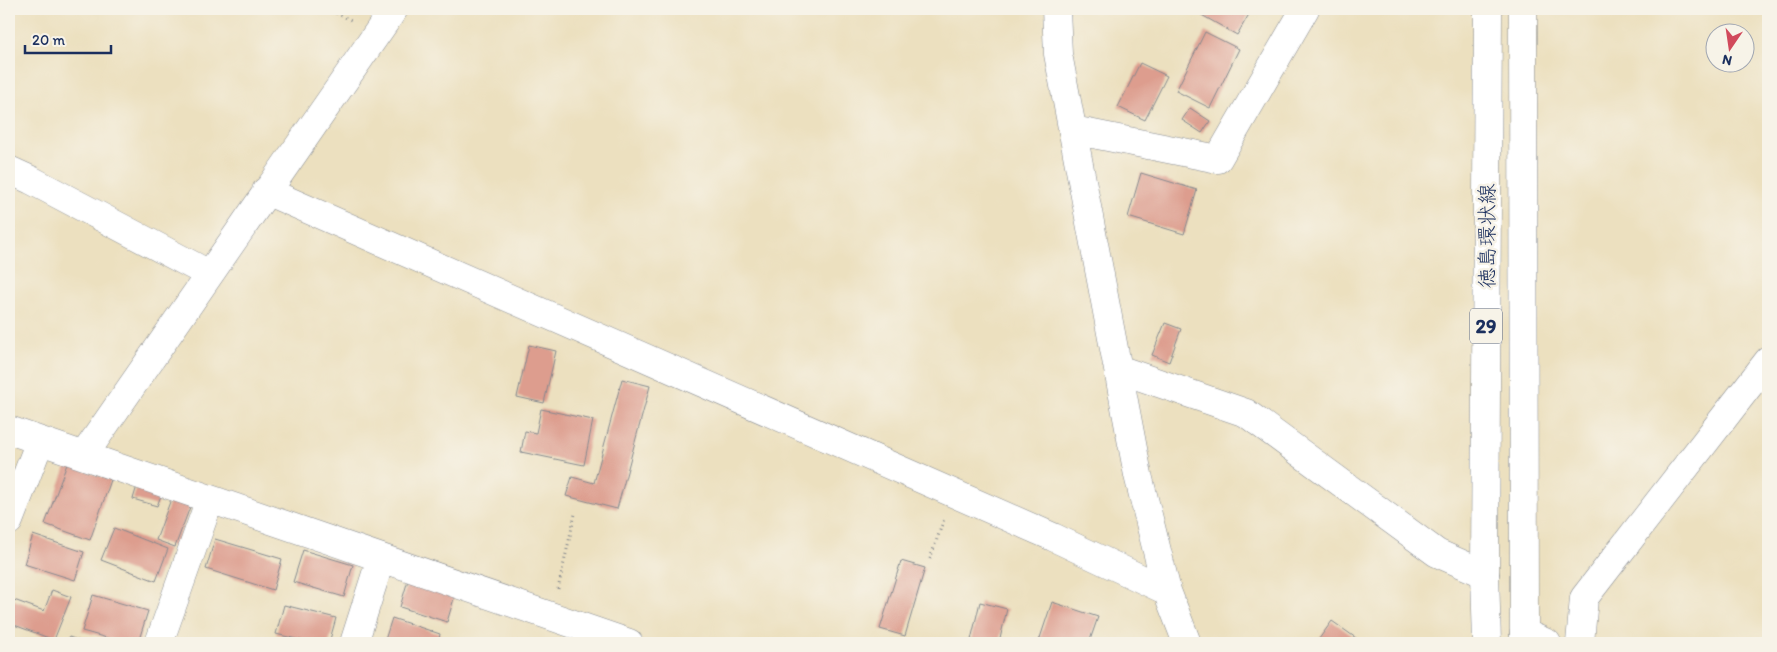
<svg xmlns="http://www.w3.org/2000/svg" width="1777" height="652" viewBox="0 0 1777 652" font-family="Itim,'Klee One',sans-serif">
<rect width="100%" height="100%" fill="#f7f3e8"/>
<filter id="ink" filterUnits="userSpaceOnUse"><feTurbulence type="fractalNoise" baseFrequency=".02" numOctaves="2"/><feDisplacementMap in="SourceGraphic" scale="10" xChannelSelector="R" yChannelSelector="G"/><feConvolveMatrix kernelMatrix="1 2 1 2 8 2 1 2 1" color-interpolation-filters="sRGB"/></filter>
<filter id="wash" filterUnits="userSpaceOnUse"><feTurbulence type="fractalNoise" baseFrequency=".0096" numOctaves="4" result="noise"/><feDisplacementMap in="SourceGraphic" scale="20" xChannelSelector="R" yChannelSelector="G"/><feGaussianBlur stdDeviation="1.12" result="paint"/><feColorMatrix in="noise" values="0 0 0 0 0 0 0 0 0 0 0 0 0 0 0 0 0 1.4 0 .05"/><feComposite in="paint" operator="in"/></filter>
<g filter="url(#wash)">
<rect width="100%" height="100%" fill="#ece0bf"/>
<g id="blocks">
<path fill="#dd9d8e" d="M1191,9H1252L1237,35Z
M1205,32L1239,49L1210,108L1176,91Z
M1140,63L1167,76L1145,120L1118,107Z
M1190,108L1210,121L1202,133L1182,120Z
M1141,173L1197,190L1184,234L1128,217Z
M1165,323L1181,329L1169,362L1152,355Z
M529,345L556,351L544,403L517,397Z
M622,379L650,386L617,509L566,496L572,477L594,483Z
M541,409L593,420L584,465L521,452L525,431L536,433Z
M67,464L111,480L90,540L45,524Z
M137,486L162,493L157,506L133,499Z
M171,499L190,507L175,547L156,540Z
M114,528L168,549L156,581L101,560Z
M33,535L84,552L75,580L24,564Z
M215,539L282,559L273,590L206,569Z
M303,550L353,565L344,597L293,582Z
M901,561L925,568L905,636L880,629Z
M408,580L455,595L447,622L400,607Z
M52,590L71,597L54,640L9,623V615L14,600L44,611Z
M93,595L148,611L138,643H125L82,631Z
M980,602L1007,609L999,643H986L971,640Z
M1052,602L1098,617L1089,643H1044L1039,641Z
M284,605L336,618L329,643H312L276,634Z
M392,618L440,634L438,643H384Z
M1332,621L1363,643H1316Z
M69,637L86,643H67Z"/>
</g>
</g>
<g filter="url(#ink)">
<use href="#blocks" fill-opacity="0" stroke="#84888e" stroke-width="1"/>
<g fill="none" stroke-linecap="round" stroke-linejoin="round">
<defs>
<path id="minor" d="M1056,9L1058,54L1138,475L1167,591L1187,643
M1073,130L1218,159L1305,9
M9,170L31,180L209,274
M266,191L1053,537L1167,591
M1118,369L1246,413L1437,553L1485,574
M9,430L629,643
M84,455L394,9
M9,521L40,441
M1524,633L1547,643
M159,643L210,499
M354,643L381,558
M1580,643L1584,598L1768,361"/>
<path id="major" d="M1523,9L1524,643
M1487,643L1485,574L1488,9"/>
</defs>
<use href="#minor" stroke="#84888e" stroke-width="29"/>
<use href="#major" stroke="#84888e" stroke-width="29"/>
<path stroke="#84888e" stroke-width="3" stroke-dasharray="1 4" stroke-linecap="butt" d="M327,9L351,20
M930,559L944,519
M558,589L575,514"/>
<use href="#minor" stroke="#fff" stroke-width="28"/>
<use href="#major" stroke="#fff" stroke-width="28"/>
</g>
</g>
<g text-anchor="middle" stroke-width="5" stroke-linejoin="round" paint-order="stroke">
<rect fill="#f7f3e8" stroke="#5d6a87" stroke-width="1" x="1470" y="308.5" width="32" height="35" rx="4"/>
<g font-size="20" font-weight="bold" fill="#1b2f5e">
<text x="1486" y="333">29</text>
</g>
<g font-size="21" fill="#1b2f5e" stroke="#f7f3e8">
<text transform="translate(1487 236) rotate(-90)" y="7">徳島環状線</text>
</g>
</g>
<rect width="1777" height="652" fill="none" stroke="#f7f3e8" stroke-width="30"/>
<g transform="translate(1730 48) rotate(193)"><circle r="24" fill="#f7f3e8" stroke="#9fa5b1"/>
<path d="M0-4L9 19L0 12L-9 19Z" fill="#d1495b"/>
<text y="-8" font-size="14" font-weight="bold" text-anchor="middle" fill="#1b2f5e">N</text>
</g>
<path d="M25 45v8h86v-8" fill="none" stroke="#1b2f5e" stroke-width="2.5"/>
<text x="32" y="45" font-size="15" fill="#1b2f5e" stroke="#f7f3e8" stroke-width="4" paint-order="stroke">20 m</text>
</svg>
